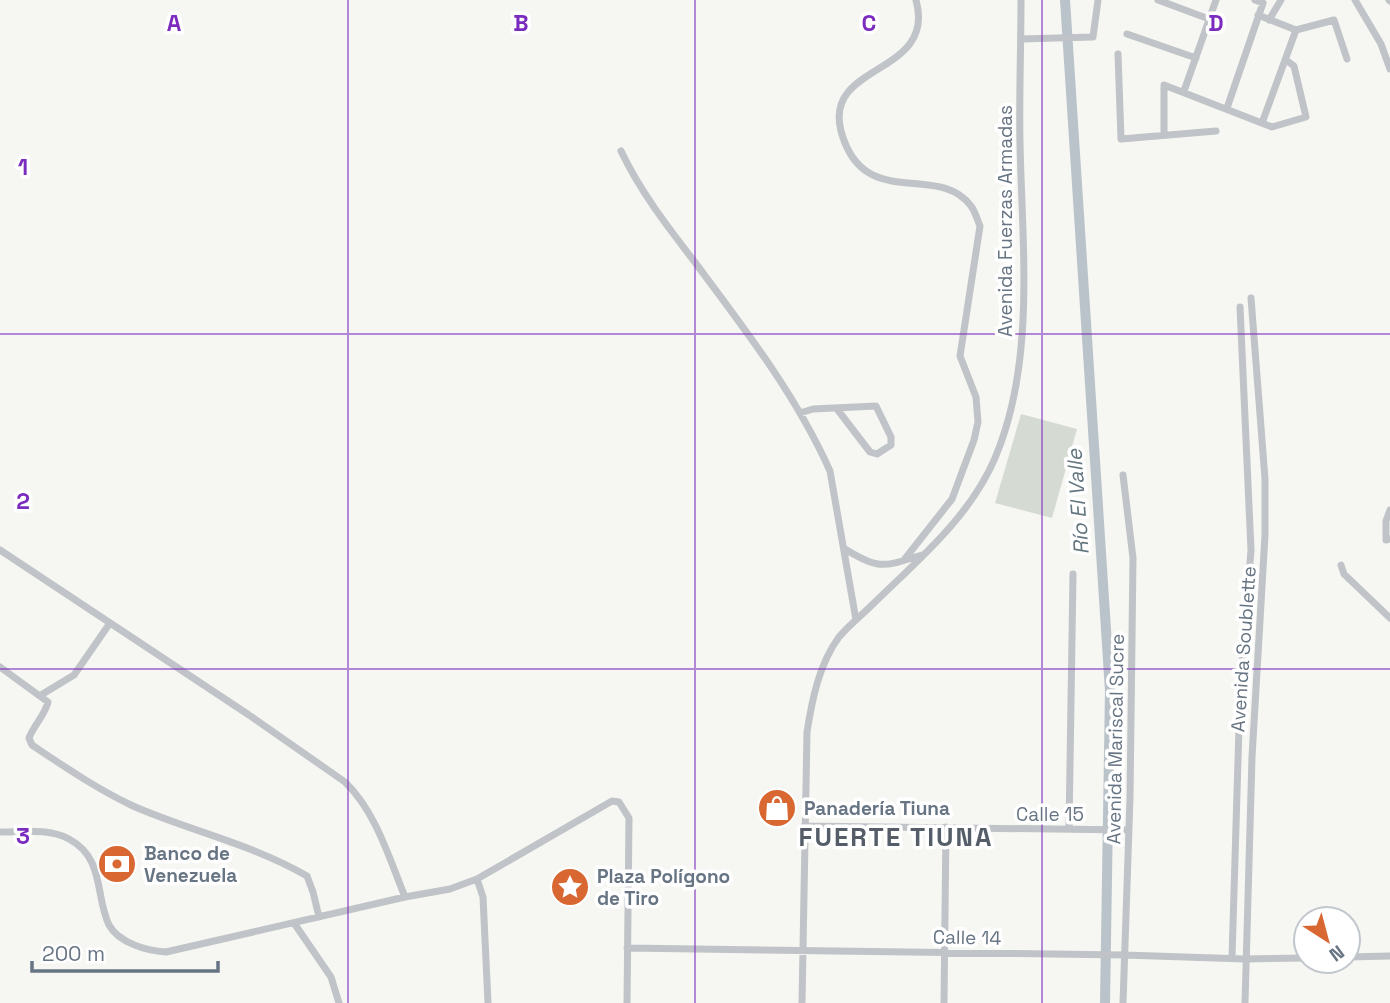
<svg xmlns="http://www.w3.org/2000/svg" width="1390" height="1003" viewBox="0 0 1390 1003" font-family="'Space Grotesk',sans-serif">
<rect width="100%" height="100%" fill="#f6f6f3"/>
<path fill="#d5dbd3" d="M1021,414L1077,429L1052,518L995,503Z"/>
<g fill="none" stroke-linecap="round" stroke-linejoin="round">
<path stroke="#bac3c9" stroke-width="10" d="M1065,0L1110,691L1105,1003"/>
<path stroke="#c0c3c7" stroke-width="7" d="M1158,0L1209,19
M1355,0L1381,44L1390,69
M1389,0L1390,1
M1258,15L1296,30L1334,20L1347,59
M1269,20L1281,0
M1127,34L1196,58
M1021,39L1093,37L1098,0
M1118,54L1121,139L1216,131
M1184,91L1216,0
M1227,108L1263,3L1255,0
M1262,123L1296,30
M1164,135V85L1272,127L1306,117L1294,66L1286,60
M621,151C640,191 667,226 694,261C744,328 796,395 830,471L856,620
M800,413L813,409L876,406L891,437V445L877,454L870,452L837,409
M1123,475L1133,558L1130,798L1123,1003
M1390,510L1386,521V540L1390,539
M845,549C880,571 885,566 922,555
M0,550L249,715L345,782C376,812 389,858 405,897
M904,560L952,499L974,440L978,422L976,397L960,356L980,226C977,219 975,211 971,206C938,161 863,213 841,131C823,62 937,76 916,0
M1341,565L1344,574L1390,618
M0,667L48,702C45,715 34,725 29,738L32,745C65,767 97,789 133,806C190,831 252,844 307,876L313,892L319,917
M41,695L74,675L110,623
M804,826L1129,830
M1069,829L1073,574
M0,832C22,832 49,828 69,839C105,858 95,897 109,925C119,943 147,951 166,952L405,897L450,889L477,879L612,801L619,802L629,818L627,1003
M477,879L483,897L488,1003
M294,923L331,977L339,1003
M627,948L1124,955L1245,959L1306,958
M1348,957L1390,956
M1232,958L1240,694L1251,550L1240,307
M802,1003L807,732C812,700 819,664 839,637C849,625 862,615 873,604C918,560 970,517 995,458C1036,362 1022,245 1020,143C1019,96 1021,48 1021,0
M944,1003L946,827
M1245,1003L1252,757L1265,535V479L1251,298"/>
</g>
<path fill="none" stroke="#7b2cbf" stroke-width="2" stroke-opacity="0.55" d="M348,0V1003M695,0V1003M1042,0V1003M0,334H1390M0,669H1390"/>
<defs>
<symbol id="shop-disc" viewBox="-11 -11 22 22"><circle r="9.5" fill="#d96731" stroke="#fff"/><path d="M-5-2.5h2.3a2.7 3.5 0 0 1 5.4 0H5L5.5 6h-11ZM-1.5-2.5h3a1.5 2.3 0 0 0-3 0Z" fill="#fff"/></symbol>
<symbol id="bank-disc" viewBox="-11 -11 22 22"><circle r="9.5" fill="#d96731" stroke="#fff"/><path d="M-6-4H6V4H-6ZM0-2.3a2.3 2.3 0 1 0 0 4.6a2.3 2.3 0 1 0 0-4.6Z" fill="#fff"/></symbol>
<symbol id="sight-disc" viewBox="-11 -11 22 22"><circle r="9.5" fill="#d96731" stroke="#fff"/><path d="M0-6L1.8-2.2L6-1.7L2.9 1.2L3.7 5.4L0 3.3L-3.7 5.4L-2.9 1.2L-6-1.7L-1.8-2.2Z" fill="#fff"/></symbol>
</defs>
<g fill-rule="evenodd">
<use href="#shop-disc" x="755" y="786" width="44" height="44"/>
<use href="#bank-disc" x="95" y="842" width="44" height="44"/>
<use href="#sight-disc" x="548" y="865" width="44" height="44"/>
</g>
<g text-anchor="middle" stroke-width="7" stroke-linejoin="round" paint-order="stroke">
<g font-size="19" fill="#677483" stroke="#fff">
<text transform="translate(1005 221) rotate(-90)" y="7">Avenida Fuerzas Armadas</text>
<text transform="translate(1243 649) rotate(-86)" y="7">Avenida Soublette</text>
<text transform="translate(1115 739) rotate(-89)" y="7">Avenida Mariscal Sucre</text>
<text x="1050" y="821">Calle 15</text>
<text transform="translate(967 937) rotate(1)" y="7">Calle 14</text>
</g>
<g font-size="19" font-weight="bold" fill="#677483" stroke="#fff" text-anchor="start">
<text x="804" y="815">Panadería Tiuna</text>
<text x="144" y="860">Banco de<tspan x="144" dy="22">Venezuela</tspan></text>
<text x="597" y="883">Plaza Polígono<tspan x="597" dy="22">de Tiro</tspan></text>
</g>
<g font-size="21" font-style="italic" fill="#63757f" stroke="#fff">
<text transform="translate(1078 502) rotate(-94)" y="7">Río El Valle</text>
</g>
<g font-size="26" font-weight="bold" letter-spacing="2" fill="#555e68" stroke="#fff">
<text x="896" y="846">FUERTE TIUNA</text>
</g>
</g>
<g font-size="23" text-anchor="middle" font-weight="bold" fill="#7b2cbf" stroke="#fff" stroke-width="7" stroke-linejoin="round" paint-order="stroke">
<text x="174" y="31">A</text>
<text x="521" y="31">B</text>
<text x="869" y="31">C</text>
<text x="1216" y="31">D</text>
<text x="23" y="175">1</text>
<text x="23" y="509">2</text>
<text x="23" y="844">3</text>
</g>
<g transform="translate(1327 940) rotate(144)"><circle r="33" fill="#ffffff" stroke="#c2c7cd" stroke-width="2"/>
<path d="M0-5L12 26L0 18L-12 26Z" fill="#d96731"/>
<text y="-10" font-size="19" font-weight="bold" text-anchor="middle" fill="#677483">N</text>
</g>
<path d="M32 961v10h186v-10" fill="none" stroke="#677483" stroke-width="3.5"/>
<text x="42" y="961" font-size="21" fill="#677483" stroke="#ffffff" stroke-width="5" paint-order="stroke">200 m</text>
</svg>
